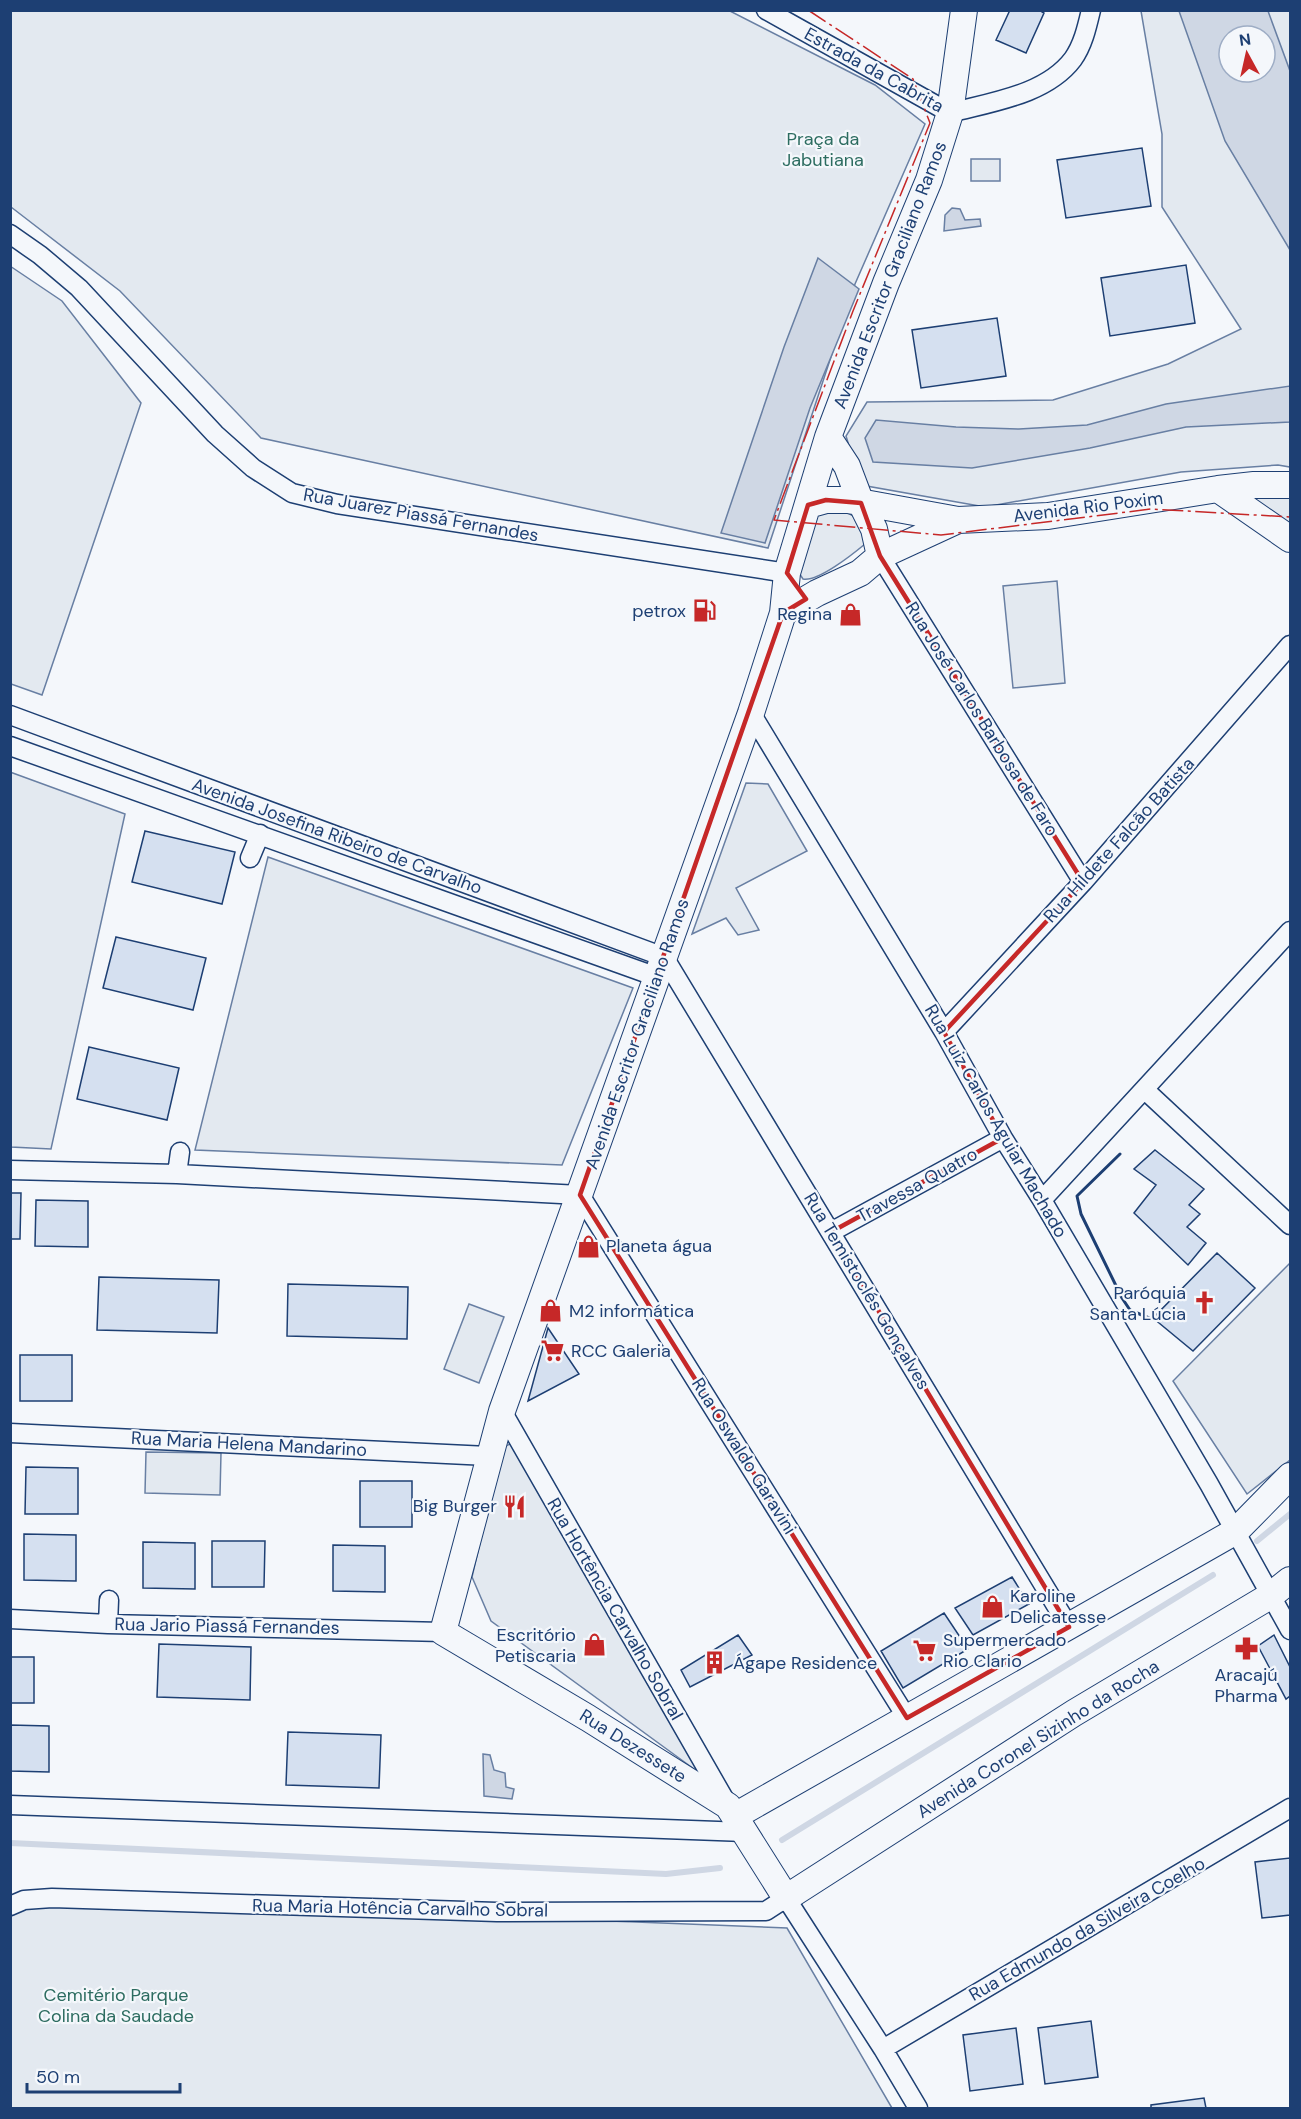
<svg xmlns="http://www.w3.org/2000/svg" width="1301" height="2119" viewBox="0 0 1301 2119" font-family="'DM Sans',sans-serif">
<rect width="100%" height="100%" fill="#f4f7fb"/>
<path fill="#e3e9f0" stroke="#687fa3" stroke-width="1.5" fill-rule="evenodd" d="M10,11H730L875,85L925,124L855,284L768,548L261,438L120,291L11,207Z
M1141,11H1290V467L1278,465L1181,472L985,507L861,485L846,436L867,402L1053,400L1168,364L1241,329L1162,207V134ZM1229,36H1265V72H1229Z
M971,159H1000V181H971Z
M10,266L62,301L141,403L42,695L11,684Z
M1290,495V529L1241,497Z
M825,510L846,512L859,519L865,544C853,554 818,582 803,579L799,573L816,515Z
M1057,581L1065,683L1013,688L1003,586Z
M10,772L125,814L51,1149L11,1147Z
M746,783L768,784L807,851L736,888L759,930L738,935L726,918L692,934Z
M268,857L633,988L562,1165L195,1150Z
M1290,1263V1460L1247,1494L1173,1381Z
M469,1304L504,1317L479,1383L444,1369Z
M512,1443L705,1777L491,1621L472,1577L502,1448Z
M146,1452L221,1453L220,1495L145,1493Z
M28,1898L787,1928L892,2108H11V1916Z"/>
<path fill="#cfd7e4" stroke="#687fa3" stroke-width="1.5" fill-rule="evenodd" d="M1179,11H1268L1290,71V250L1225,141ZM1229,36H1265V72H1229Z
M952,208L960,209L965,220L980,219L981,226L944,231L945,215Z
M818,258L859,289L810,408L765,543L721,533L784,347Z
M1290,386V422L1186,427L1090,448L972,468L873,462L865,438L876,420L956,427L1019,429L1087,425L1166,404Z
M483,1754L490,1755L494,1770L505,1773L506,1787L514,1789L512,1799L484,1796Z"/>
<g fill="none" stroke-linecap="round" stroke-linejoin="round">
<path stroke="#cfd7e4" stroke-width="6" d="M1257,1541L1290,1514
M782,1840L1213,1575
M10,1843L666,1874L720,1868"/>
</g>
<path fill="#d5e0f0" stroke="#1d3f73" stroke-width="1.5" d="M1010,10H1039L1044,13L1026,53L996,40Z
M1142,148L1151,206L1066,218L1057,160Z
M1186,265L1195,323L1110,336L1101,278Z
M997,318L1006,376L921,388L912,330Z
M145,831L235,852L222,904L132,882Z
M116,937L206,958L193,1010L103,988Z
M89,1047L179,1068L167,1120L77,1099Z
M1155,1150L1204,1189L1189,1205L1200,1214L1187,1227L1206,1243L1188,1265L1134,1213L1156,1185L1134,1169Z
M10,1193H21L20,1239H10Z
M36,1200L88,1201V1247L35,1246Z
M1217,1253L1255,1288L1193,1351L1153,1318Z
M99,1277L219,1280L217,1333L97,1330Z
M288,1284L408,1287L407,1339L287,1336Z
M548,1328L579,1374L528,1401Z
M20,1355H72V1401H20Z
M26,1467L78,1468V1514H25Z
M360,1481H412V1527H360Z
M24,1534L76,1535V1581L24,1580Z
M212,1541H265L264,1587H212Z
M143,1542L195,1543V1589L143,1588Z
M333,1545L385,1546V1592L333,1591Z
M1012,1577L1029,1604L973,1635L955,1608Z
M944,1613L968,1649L903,1688L881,1651Z
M738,1635L752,1655L690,1687L681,1670Z
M1274,1635L1290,1667V1696L1286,1699L1258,1646Z
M159,1644L251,1647L250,1700L157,1697Z
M10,1657H34V1703H10Z
M10,1725L49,1726V1772L10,1771Z
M288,1732L381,1735L379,1788L286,1785Z
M1290,1858V1915L1262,1918L1255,1862Z
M1091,2021L1098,2077L1045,2084L1038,2028Z
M1016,2028L1023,2084L970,2091L963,2035Z
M1204,2098L1206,2108H1151V2105Z"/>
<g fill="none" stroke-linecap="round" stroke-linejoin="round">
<defs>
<path id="street" d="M766,10L950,113C991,102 1046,95 1073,59C1083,45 1087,27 1091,10
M10,234L40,255L79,288L215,434L253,468L292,493L337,504L787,573
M880,556L1083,882
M751,713L944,1032L1003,1138L1042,1200L1209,1484L1290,1630
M10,715L664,957L1069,1627
M10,746L657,977
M250,858L260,834
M944,1032L1083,882L1290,645
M1145,1090L1290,1225
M10,1170L177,1174L580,1195L907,1718
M177,1174L180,1152
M1042,1200L1290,931
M831,1232L1003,1138
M502,1411L726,1802
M10,1433L488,1456
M10,1619L108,1624L443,1632
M108,1624L109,1600
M10,1805L745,1832
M10,1906L24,1900L52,1898L497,1912L766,1911L786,1898L883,2049L918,2108
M883,2049L1290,1808"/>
<path id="secondary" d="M964,10L950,113L929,180L886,283L828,437L787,573L783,613L751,713L502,1411L443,1632L588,1718L728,1806L786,1898L1074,1713L1270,1596L1290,1580
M828,437L847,466L861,503L874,529L880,556
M1218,489L1290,539
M808,505L826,500H848L958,520L1048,516L1218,489L1254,485H1290
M783,613L817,593L860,573L880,556L958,520
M735,1816L1236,1531L1290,1476"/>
</defs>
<use href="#street" stroke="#1d3f73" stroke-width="21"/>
<use href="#secondary" stroke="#1d3f73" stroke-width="28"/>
<use href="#street" stroke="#f4f7fb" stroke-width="18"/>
<use href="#secondary" stroke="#f4f7fb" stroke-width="26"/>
<path stroke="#1d3f73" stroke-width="3" d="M1120,1154L1077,1196L1081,1214L1122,1298L1130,1310L1149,1318"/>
<path stroke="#c62828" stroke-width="1.5" stroke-dasharray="21 4.5 3 4.5" stroke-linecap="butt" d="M808,10L913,79L930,123L853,311L774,520L941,535L1151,509L1290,517"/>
</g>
<path fill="none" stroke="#c62828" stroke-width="4.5" stroke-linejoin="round" d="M826,500L861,503L880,556L1083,882L944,1032L1003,1138L831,1232L1069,1627L907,1718L580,1195L783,613L806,599L787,573L808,505Z"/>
<defs>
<symbol id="fuel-bare" viewBox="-9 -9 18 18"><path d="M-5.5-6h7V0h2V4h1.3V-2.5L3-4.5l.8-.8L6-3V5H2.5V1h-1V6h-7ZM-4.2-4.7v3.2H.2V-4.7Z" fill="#c62828" stroke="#f4f7fb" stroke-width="2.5" paint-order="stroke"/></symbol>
<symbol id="shop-bare" viewBox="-9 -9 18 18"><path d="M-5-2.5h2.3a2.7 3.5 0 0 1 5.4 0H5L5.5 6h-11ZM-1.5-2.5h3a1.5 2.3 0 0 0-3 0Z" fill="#c62828" stroke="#f4f7fb" stroke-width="2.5" paint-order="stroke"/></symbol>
<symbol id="church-bare" viewBox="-9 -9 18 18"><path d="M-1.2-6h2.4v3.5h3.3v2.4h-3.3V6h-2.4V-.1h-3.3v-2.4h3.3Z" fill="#c62828" stroke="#f4f7fb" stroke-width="2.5" paint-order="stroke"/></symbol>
<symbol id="supermarket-bare" viewBox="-9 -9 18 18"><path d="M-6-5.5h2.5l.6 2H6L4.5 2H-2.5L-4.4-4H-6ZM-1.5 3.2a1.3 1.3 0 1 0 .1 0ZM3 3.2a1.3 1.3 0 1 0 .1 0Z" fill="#c62828" stroke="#f4f7fb" stroke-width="2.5" paint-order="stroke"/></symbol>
<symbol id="restaurant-bare" viewBox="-9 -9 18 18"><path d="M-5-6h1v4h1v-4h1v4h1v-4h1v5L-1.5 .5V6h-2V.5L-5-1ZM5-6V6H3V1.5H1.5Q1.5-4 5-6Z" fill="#c62828" stroke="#f4f7fb" stroke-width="2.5" paint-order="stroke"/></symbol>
<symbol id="pharmacy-bare" viewBox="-9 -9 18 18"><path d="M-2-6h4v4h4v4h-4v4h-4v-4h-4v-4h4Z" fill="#c62828" stroke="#f4f7fb" stroke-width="2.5" paint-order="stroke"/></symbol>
<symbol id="building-bare" viewBox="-9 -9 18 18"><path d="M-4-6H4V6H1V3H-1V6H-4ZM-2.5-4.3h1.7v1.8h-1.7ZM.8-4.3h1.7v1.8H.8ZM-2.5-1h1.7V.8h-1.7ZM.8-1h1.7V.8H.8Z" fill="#c62828" stroke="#f4f7fb" stroke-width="2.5" paint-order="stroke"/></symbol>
</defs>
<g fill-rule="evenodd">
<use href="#fuel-bare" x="688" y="594" width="33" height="33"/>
<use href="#shop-bare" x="834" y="598" width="33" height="33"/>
<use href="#shop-bare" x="572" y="1230" width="33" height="33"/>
<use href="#church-bare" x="1188" y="1286" width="33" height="33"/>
<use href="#shop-bare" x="534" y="1294" width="33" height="33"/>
<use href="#supermarket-bare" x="536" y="1334" width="33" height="33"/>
<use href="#restaurant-bare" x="498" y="1490" width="33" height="33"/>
<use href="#shop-bare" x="976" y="1590" width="33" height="33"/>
<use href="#shop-bare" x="578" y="1628" width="33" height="33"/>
<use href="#pharmacy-bare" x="1230" y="1632" width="33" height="33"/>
<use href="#supermarket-bare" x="908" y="1634" width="33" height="33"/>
<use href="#building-bare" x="698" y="1646" width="33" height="33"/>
</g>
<g text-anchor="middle" stroke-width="4.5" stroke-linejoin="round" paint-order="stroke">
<g font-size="18" fill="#1d3f73" stroke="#f4f7fb">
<text transform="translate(874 70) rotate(29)" y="6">Estrada da Cabrita</text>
<text transform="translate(890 275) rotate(-69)" y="6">Avenida Escritor Graciliano Ramos</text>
<text transform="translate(1088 507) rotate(-7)" y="6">Avenida Rio Poxim</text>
<text transform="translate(421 515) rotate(10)" y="6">Rua Juarez Piassá Fernandes</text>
<text transform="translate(982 719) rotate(58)" y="6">Rua José Carlos Barbosa de Faro</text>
<text transform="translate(337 836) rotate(20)" y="6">Avenida Josefina Ribeiro de Carvalho</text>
<text transform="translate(1119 840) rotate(-48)" y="6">Rua Hildete Falcão Batista</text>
<text transform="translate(637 1034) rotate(-71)" y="6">Avenida Escritor Graciliano Ramos</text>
<text transform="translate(996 1121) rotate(60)" y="6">Rua Luiz Carlos Aguiar Machado</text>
<text transform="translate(917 1185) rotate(-29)" y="6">Travessa Quatro</text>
<text transform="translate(867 1291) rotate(59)" y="6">Rua Temistoclés Gonçalves</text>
<text transform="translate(249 1444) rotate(3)" y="6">Rua Maria Helena Mandarino</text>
<text transform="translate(744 1456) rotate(58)" y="6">Rua Oswaldo Garavini</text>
<text transform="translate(615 1609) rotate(60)" y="6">Rua Hortência Carvalho Sobral</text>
<text transform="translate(227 1626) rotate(1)" y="6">Rua Jario Piassá Fernandes</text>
<text transform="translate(1038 1739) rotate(-32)" y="6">Avenida Coronel Sizinho da Rocha</text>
<text transform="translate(633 1746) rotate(32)" y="6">Rua Dezessete</text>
<text transform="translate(400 1908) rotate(1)" y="6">Rua Maria Hotência Carvalho Sobral</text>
<text transform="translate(1087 1929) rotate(-30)" y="6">Rua Edmundo da Silveira Coelho</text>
</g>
<g font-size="18" fill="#2c6c60" stroke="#f4f7fb">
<text x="823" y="145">Praça da<tspan x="823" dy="21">Jabutiana</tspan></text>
<text x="116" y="2001">Cemitério Parque<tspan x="116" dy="21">Colina da Saudade</tspan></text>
</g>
<g font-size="18" fill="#1d3f73" stroke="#f4f7fb" text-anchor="start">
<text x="686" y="617" text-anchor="end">petrox</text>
<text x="832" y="620" text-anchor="end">Regina</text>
<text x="606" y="1252">Planeta água</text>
<text x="1186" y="1299" text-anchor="end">Paróquia<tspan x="1186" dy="21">Santa Lúcia</tspan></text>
<text x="569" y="1317">M2 informática</text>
<text x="571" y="1357">RCC Galeria</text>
<text x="497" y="1512" text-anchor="end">Big Burger</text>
<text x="1010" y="1602">Karoline<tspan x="1010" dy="21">Delicatesse</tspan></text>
<text x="576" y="1641" text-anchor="end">Escritório<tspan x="576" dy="21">Petiscaria</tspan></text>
<text x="943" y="1646">Supermercado<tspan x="943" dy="21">Rio Clario</tspan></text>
<text x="733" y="1669">Ágape Residence</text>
<text x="1246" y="1681" text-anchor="middle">Aracajú<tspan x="1246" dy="21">Pharma</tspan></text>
</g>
</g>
<rect width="1301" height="2119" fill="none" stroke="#1d3f73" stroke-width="24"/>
<g transform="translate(1247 54) rotate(352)"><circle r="28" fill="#f4f7fb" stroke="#9eadc5" stroke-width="1.5"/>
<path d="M0-4.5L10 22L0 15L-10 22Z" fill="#c62828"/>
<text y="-9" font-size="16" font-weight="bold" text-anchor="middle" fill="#1d3f73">N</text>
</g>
<path d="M27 2083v9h153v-9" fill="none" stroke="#1d3f73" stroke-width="3"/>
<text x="36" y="2083" font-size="18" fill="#1d3f73" stroke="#f4f7fb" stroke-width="4.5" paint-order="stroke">50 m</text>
</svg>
